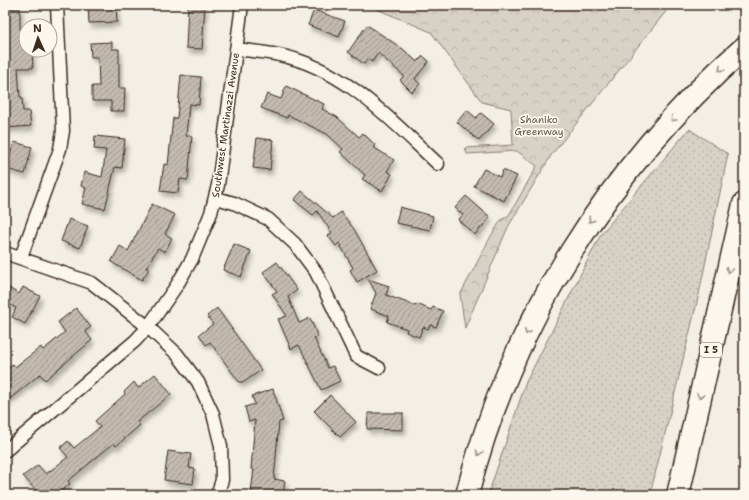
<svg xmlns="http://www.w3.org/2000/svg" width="749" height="500" viewBox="0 0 749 500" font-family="'Shantell Sans',sans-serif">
<defs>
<pattern id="grass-dots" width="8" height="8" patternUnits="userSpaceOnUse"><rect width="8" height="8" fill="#d8d1c6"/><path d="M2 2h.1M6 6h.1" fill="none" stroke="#bab4aa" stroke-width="1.8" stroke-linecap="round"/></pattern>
<pattern id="forest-crowns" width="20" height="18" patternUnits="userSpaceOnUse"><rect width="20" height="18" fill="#d8d1c6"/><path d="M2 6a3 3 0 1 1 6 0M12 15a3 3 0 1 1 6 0" fill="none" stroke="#bab4aa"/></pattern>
<pattern id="building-hatch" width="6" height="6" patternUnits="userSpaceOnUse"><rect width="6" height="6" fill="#c3bbb0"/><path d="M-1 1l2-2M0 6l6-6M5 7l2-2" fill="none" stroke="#a0988f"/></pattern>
<filter id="shadow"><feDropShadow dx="2.5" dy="4.5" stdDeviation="2" flood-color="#0004"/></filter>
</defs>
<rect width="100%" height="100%" fill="#f3efe4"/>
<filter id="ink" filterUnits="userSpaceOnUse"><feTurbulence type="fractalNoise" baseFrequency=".025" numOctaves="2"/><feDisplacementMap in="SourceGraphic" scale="8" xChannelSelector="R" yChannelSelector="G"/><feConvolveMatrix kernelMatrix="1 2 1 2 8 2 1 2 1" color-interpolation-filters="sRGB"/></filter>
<g filter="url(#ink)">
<path fill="url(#grass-dots)" stroke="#8a7e72" d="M689,129L728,154L699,294L650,495H488L526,382L601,234Z"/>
<path fill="url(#forest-crowns)" stroke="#8a7e72" d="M367,5H671L552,154L508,227L465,328L460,295L491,236L501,220L509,215L537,166L517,151L467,154L465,148L513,145L511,109L482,102L431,32Z"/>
<path fill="url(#building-hatch)" stroke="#3b2a1e" filter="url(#shadow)" d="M88,5H116L117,22L89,23Z
M188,5H205L202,49L186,48Z
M20,8V29L26,28V50H32L33,68H18L20,97H22L23,111H29L31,126L5,128V9Z
M314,10L345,21L339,37L308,25Z
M367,25L403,49L417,62L423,56L429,61L415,79L420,84L412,92L400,80L404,76L378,53L372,62L368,59L364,64L348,52Z
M112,42V49H119V88H125L124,111H111V101H92V86H99L98,57H91L90,43Z
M181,75L201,77L199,105L189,104L186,136H192L188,180L180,179L178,193L160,191L164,164L168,165L173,118H177Z
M286,86L324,104L322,109L337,117L359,137L363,133L375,145L373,147L394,160L387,171L392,174L382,191L362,179L365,175L340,152L343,149L327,134L288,115L287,118L261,108L267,94L281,99Z
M467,110L476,118L481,113L494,124L479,141L457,122Z
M95,136L125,139L122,168L115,167L105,209L82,204L86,188L81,186L84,172L102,177L106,150L94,149Z
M257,138L273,140L270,170L253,168Z
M14,142L32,147L25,174L6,169Z
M484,169L500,177L503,170L517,176L504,201L474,186Z
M302,191L333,218L341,212L354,229L377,270L357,282L350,270L353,268L339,243L336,246L328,236L332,233L317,211L313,215L294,200Z
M466,196L490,217L475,235L458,220L463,215L455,208Z
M152,204L175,215L165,234L172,238L165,252L158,248L146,268L149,269L142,280L111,262L120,246L128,251Z
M400,207L433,216L430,230L396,223Z
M69,219L88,226L80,248L61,241Z
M234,244L251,251L241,277L223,270Z
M277,262L297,290L288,297L299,323L310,318L318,337L314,338L328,368L333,366L340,381L321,390L299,345L291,349L278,319L287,316L272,294L277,291L263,272Z
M368,279L389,286L386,295L416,306L417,304L431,310L433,307L443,311L436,327L430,325L428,329L423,327L419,337L406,332L407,329L387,322L389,316L370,309L376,293Z
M5,286L19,294L23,287L40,296L25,324L12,317L16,308L5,302Z
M76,308L91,327L85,331L92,340L45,380L40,374L5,403V371L13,364L15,367L41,347L43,350L65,332L58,322Z
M217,308L261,370L244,382H239L210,342L206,345L199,335L213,324L207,316Z
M155,374L171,394L137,422L140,425L116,446L114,443L68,481L70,484L56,495H40L23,476L38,465L46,474L68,457L60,448L68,441L74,448L100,427L95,421L125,394L124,392L134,382L138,388Z
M273,389L283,421L279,422L274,479L285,481L283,495L251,492L254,470L251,469L255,420L249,422L245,407L255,404L252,396Z
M330,395L356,422L340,437L314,411Z
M368,413H403V430L367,429Z
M168,451L191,454L189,468L195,469L193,484L164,480Z"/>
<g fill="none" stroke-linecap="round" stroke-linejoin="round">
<defs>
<path id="minor" d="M236,49C250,51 265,52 279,55C344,68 391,120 438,164
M216,198L234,203L268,219L295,244L316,272L356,356L379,368
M5,253L92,283L148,327L177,354L198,382L213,414L221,446L222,480L217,495
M21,257L60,149L63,131L57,5
M5,451L135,341L148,327L177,285L192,259L211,213L218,185L242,5"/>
<path id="motorway" d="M467,495C511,322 610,166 744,48
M678,495L744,204"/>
</defs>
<use href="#minor" stroke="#3b2a1e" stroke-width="15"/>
<use href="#motorway" stroke="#3b2a1e" stroke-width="25"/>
<use href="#minor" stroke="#fbf7ec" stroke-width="12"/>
<use href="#motorway" stroke="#fbf7ec" stroke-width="22"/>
</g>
<defs><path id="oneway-chevron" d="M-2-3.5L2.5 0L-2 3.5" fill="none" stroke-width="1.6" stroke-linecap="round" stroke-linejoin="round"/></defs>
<g stroke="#9b9085">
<use href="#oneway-chevron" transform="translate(721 69) rotate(136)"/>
<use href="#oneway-chevron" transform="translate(673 119) rotate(133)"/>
<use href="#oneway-chevron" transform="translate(591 220) rotate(124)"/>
<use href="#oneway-chevron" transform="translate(729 270) rotate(103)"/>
<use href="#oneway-chevron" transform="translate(527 332) rotate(116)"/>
<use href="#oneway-chevron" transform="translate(700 396) rotate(103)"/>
<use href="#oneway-chevron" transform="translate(479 453) rotate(107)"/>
</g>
</g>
<g text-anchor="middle" stroke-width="3.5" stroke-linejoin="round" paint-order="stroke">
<rect fill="#fbf7ec" stroke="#75685c" stroke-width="1" x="700" y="343" width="22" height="14" rx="3"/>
<g font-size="9" font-weight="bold" fill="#3b2a1e">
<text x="711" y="353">I 5</text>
</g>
<g font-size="10" fill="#625448" stroke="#fbf7ec">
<text x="539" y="123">Shaniko<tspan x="539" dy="12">Greenway</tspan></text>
</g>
<g font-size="10" fill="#3b2a1e" stroke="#fbf7ec">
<text transform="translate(225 125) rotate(-82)" y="4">Southwest Martinazzi Avenue</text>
</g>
</g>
<rect width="749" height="500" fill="none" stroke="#fbf7ec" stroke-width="20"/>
<rect x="10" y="10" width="729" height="480" fill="none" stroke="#3b2a1e" stroke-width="1.5" filter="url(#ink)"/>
<g transform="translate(38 38) rotate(357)"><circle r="19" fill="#fbf7ec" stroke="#aea59a"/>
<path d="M0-3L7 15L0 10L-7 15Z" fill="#3b2a1e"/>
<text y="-6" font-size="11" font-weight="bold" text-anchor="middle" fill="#3b2a1e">N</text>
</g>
</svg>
